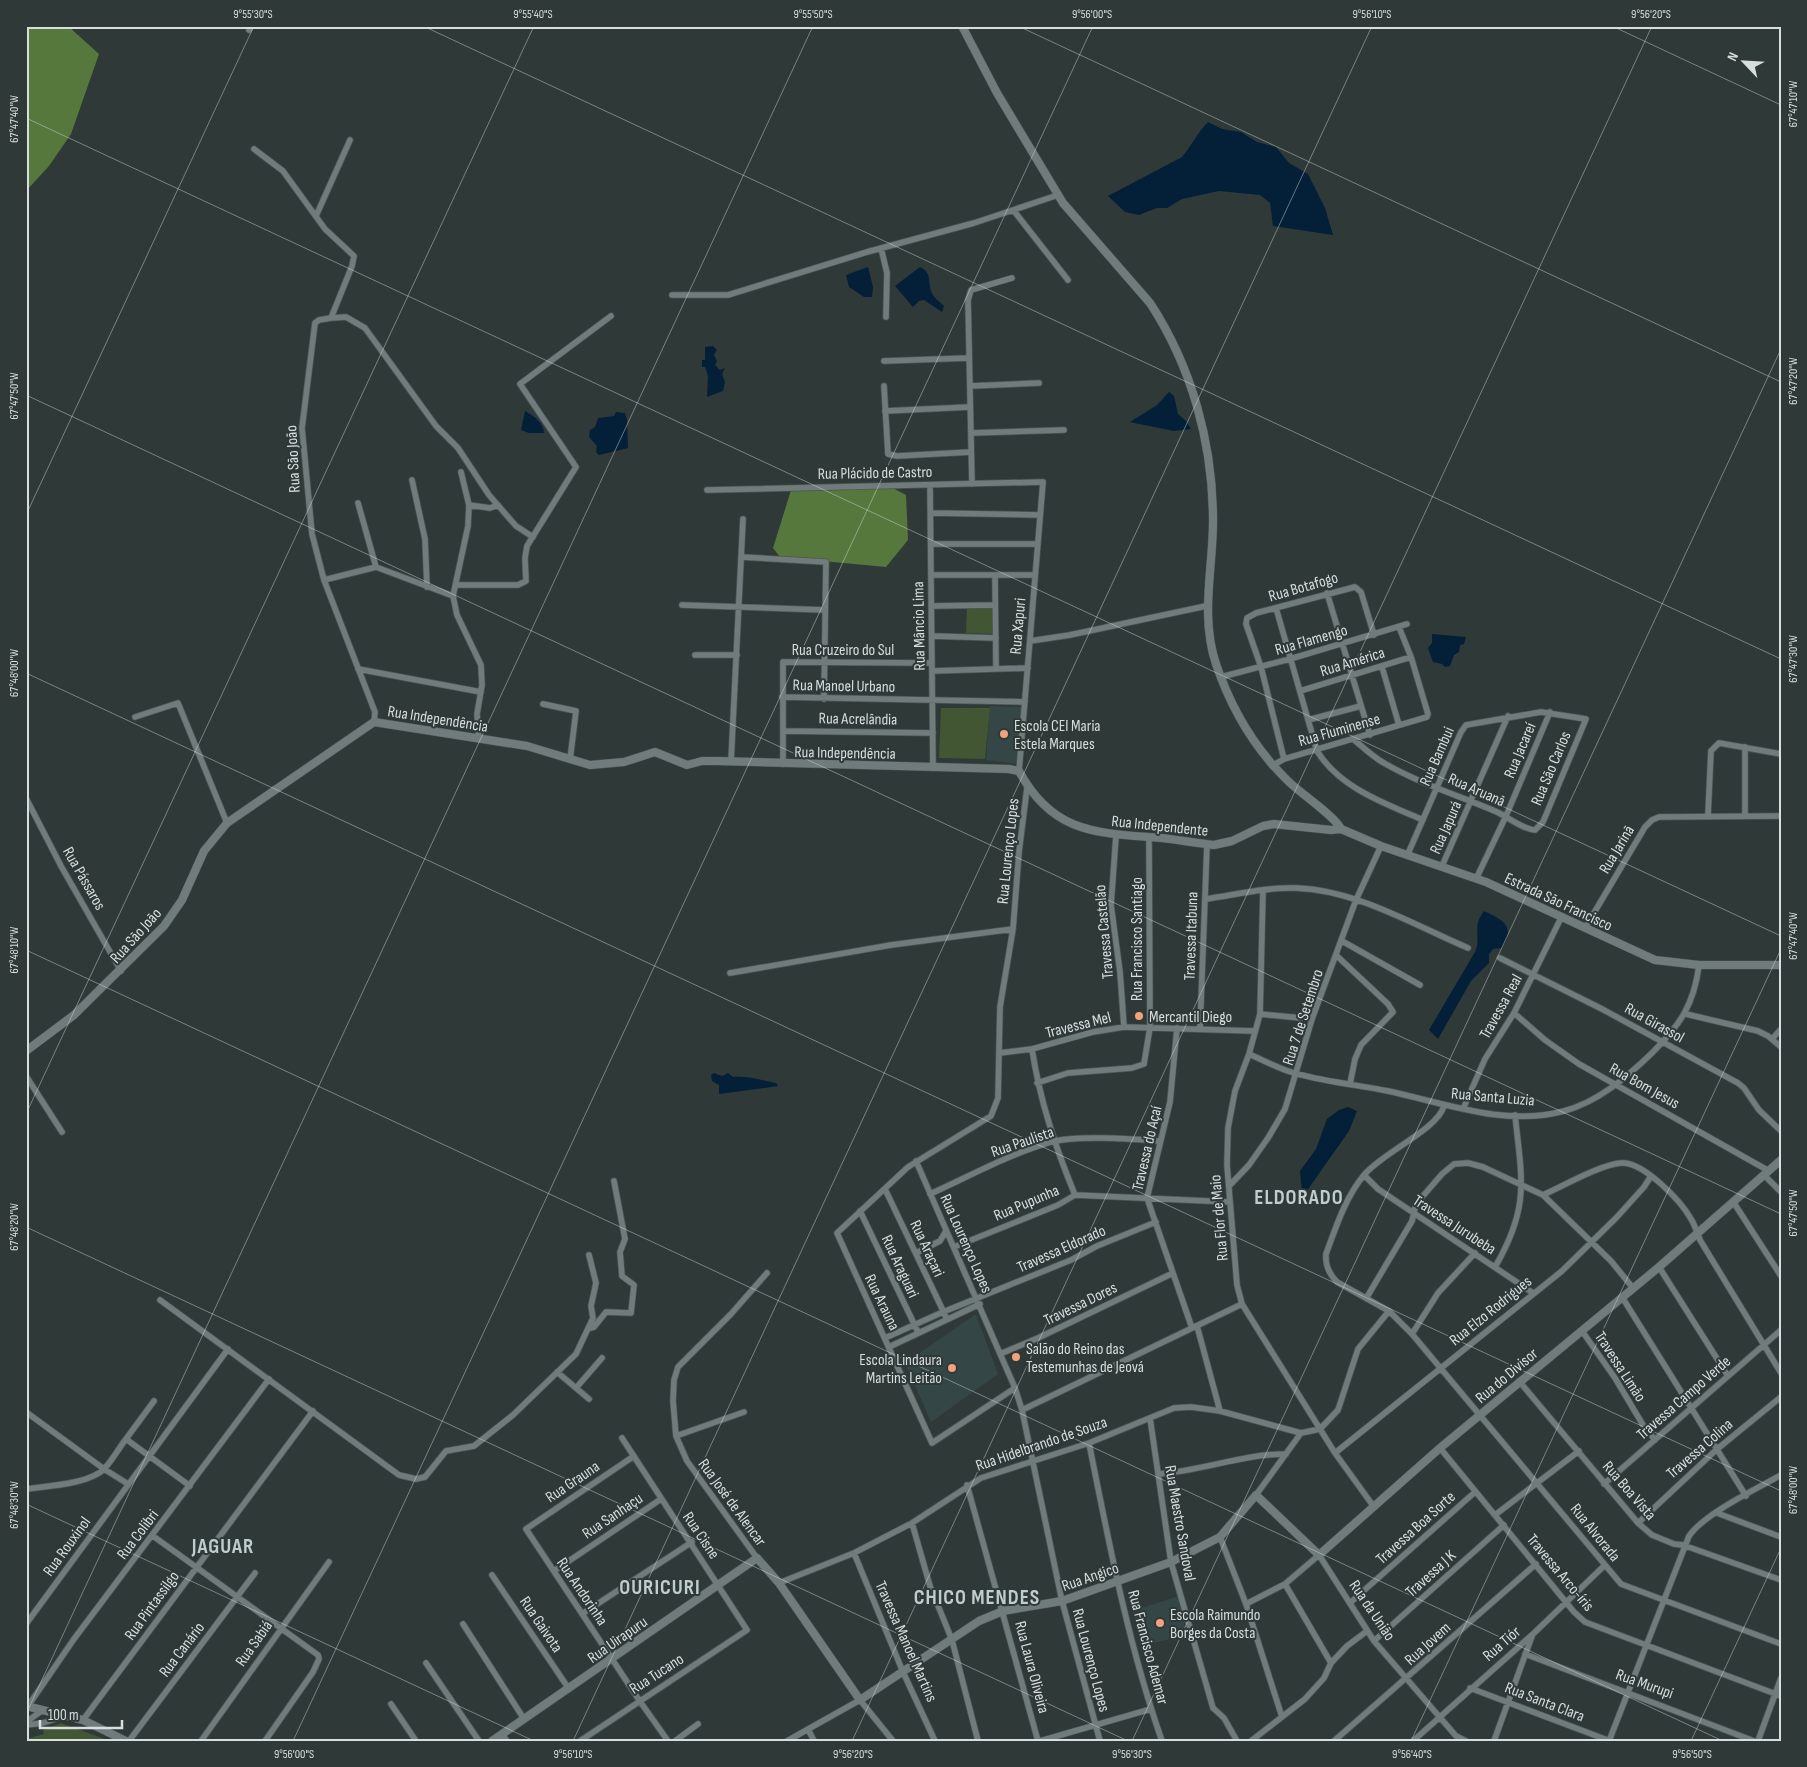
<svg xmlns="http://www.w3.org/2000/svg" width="1807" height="1767" viewBox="0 0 1807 1767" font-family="'Sofia Sans Condensed',sans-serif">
<rect width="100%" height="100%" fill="#2e3938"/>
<path fill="#344645" d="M990,706L1022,707L1018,764L986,760Z
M976,1314L998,1374L931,1422L905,1363Z
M1179,1596L1186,1635L1141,1646L1132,1611Z"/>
<path fill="#425634" d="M994,607L992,634L966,633L967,608Z
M941,708H990L985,759L939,758Z
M61,1723L110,1741H36L26,1739L44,1734L43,1730Z"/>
<path fill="#56783d" d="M26,26H68L99,54L71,134L49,166L26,191Z
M889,486L906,495L908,540L886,567L780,557L773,548L791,490Z"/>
<path fill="#042038" d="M1208,122L1222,129L1241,132L1257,142L1276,147L1289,163L1308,174L1325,208L1333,235L1273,226L1270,203L1260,195L1219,191L1182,199L1167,208H1157L1139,215L1125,212L1108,196L1182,157C1192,145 1197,133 1208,122Z
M868,267L873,287L872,297H864L849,287L846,275Z
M920,267C933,273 927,283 932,293C934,298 940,302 944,306L942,312L924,300L919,301L913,307L895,286Z
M713,346L717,350L714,355L717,361L715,365L720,370L725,368L722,374L725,382L723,391L707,397L708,376L705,367H702V360H705V347Z
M1169,392L1174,396L1178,414L1186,421L1191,429L1174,431L1130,422L1157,405Z
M525,411C534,416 544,423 544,433H529L521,430Z
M616,412L625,413L627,420L628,448L599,455L596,452L597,446L589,437L590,430L595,427L598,418L614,416Z
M1432,634L1466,637L1464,644L1460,645L1459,652L1454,655L1450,666L1445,667L1442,664L1433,662L1428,648L1432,643Z
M1484,911C1503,920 1516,926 1502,948L1493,949L1489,954V963L1471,981L1438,1039L1429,1030L1475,952C1482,935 1471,929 1484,911Z
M714,1073L722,1076L728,1073L733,1077C749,1076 760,1080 776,1083L778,1086L719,1094V1085L712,1081L711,1075Z
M1348,1107L1357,1111L1349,1131L1306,1192H1302L1300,1171L1316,1149L1327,1119L1339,1110Z"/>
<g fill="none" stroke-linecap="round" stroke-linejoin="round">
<defs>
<path id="street" d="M249,30L251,26
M254,149L283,171L325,229L354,256L352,266L331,318
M1014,211L1068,280
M316,216L350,140
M881,248L887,273L886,317
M672,295H728L867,252L974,223L1058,195
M884,361L969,358
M884,386L888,454L897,456L971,452
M970,386L1039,383
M885,411L970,407
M971,433L1064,430
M461,472L469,505L468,526L453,596L457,615L481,665L482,685L477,714L479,738
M412,480L425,539L427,587
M972,484L968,300L971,290L1012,278
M930,485L933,768
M707,490L1043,482L1019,771
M358,503L376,567
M469,505L490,508L498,505
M931,513L1040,515
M931,544H1038
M741,557L826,562L824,699
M931,575H1035
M995,575L996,669
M324,580L376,567L453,596
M457,585H518L526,581L525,558L527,546L576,467L520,384L611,316
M1327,593L1370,735
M682,605L825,610
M932,606L995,605
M1276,608L1317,751C1340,788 1384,803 1423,820
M932,636L996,638
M1030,641L1070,635L1206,606
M695,655H737
M1382,667L1399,725
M358,669L481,692
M932,671L1028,668
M1221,677L1290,659L1407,624
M1300,691L1411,657
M782,697L1025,702
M543,704L576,711L570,760
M135,717L178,703L227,823
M1308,720L1361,706
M374,722L375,712L324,580L312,534L302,428L315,323L319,320L331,318L346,317L365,328L436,426L458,448L489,495L516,526L533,537
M783,731L933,733
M1353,739C1363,747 1373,757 1384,763C1418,783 1460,796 1497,812C1508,817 1522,829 1535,830L1543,822L1586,719L1541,712L1466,725L1461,732L1407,856
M1745,747V816
M1284,759L1261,667L1246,624L1247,618L1256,613L1355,587L1361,592L1374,635
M731,762L743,519
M783,764V662L932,663
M1272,766L1284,759L1427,717L1428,714L1411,657L1399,627
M26,798L61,866L121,971
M1708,815L1711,751L1719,743L1781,754
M1116,836L1111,905L1120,972L1124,1027
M1442,866L1508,716
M1476,879L1506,816L1550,712
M1263,891L1260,1014L1249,1054L1235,1091L1228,1128L1227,1165L1237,1285L1242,1304L1335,1453L1374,1507
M1206,899C1235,895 1266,887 1296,888C1356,890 1414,925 1468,948
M1585,928L1645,827L1652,820L1659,817L1781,816
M1342,941L1420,985
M1337,956L1388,1004L1393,1012L1361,1045L1355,1059L1350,1084
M1500,958L1602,1009L1738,1083L1744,1088L1759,1110L1781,1131
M730,973L891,945L1013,929
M1514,1013L1545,1040L1579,1064L1769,1171
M1260,1014L1312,1019
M1686,1014L1758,1031L1768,1036L1781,1047
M1177,1028L1170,1102L1147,1198L1192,1328
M1200,1029L1207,844
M1772,1039L1781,1029
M1032,1049C1040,1101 1055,1146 1075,1195
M999,1053L1032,1049L1093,1032L1124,1027L1254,1031
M1249,1054C1265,1061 1281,1070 1298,1074C1327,1082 1358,1085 1388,1091C1444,1103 1506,1127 1564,1111C1598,1102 1627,1077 1652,1053C1680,1025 1694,1005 1699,965
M26,1076L62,1132
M1037,1083L1068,1073L1132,1068L1144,1064L1150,1027L1149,837
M1444,1106C1437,1130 1383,1152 1364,1175C1345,1198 1336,1227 1326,1254C1325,1266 1329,1274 1337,1282L1389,1311L1412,1334L1621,1584L1781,1644
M1463,1109L1485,1059L1514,1013L1562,916
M916,1161L1015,1388L1022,1410L1062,1601L1100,1741
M1364,1175L1378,1189L1533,1293
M1765,1176L1781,1192
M1230,1185L1249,1165L1268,1138L1285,1109L1312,1019L1356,900L1381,846
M885,1189L947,1319
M930,1194C970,1176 1009,1154 1051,1142C1078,1135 1130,1139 1159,1141
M1543,1195C1563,1186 1602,1164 1621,1163C1643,1161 1681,1201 1691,1219C1695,1225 1697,1233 1700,1240L1781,1373
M1734,1203L1781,1276
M860,1211L918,1332
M954,1247L1058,1205L1075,1195L1230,1202
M916,1253L940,1241L946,1231
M1495,1267C1530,1207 1522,1180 1515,1115
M1659,1267L1728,1376
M1367,1297L1412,1221L1416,1204L1442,1174L1454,1164L1468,1163L1483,1167L1543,1195L1611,1261L1633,1288
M1622,1297L1746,1496
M160,1300L399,1475L416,1479L425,1477L446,1451L474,1446L513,1415L576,1354L593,1318L591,1306L596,1283L589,1255
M1197,1326L1220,1411
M590,1328L594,1327L606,1312L631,1313L634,1285L622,1276L620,1252L625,1239L614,1181
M1582,1331L1615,1378L1643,1425L1655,1440
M1412,1334L1438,1293L1475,1253
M885,1338L943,1312L1071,1260L1097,1246L1156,1222
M889,1347L980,1304
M1000,1354L1038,1338L1171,1274
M557,1372L589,1399
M1519,1381L1638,1523L1652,1535L1674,1544L1683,1545L1781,1580
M576,1388L602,1358
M1015,1388L932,1443L837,1233L908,1167L991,1116L998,1098L1000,1007L1013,929L1019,852L1027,788
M1022,1410L1242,1304
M26,1412L104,1469L128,1484
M1150,1418L1171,1562L1213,1708L1224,1718L1237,1741
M676,1436L744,1412
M126,1439L154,1401
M1089,1443C1109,1543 1128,1644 1162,1741
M1440,1448L1574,1612L1585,1622L1781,1696
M1335,1453L1562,1271L1617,1217L1644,1187L1651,1176
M634,1456L526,1529L639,1700L668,1741
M1158,1474C1202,1471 1242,1454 1286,1454
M1604,1484L1781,1330
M967,1485L1038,1741
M26,1489C47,1486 91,1484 105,1468C113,1459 119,1448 126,1439L190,1486
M1256,1495L1301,1433L1320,1429L1338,1410L1358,1349L1389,1311
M1717,1513L1781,1537
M1495,1515L1579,1451
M912,1523L930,1586L952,1640L978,1741
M1638,1523L1716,1450L1781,1397
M153,1536L318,1655L319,1659L313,1672L265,1741
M1220,1537L1246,1604L1282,1717
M854,1553L903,1672L935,1741
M757,1558L687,1461L676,1436L673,1401L674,1380L678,1367L731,1314L767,1273
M554,1571L661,1499
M492,1575L569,1689
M779,1583L854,1553L912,1523L981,1478L1089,1443L1174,1408L1191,1407L1220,1411L1301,1433
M1285,1584L1331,1663
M1351,1602L1475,1492
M1246,1604L1285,1584L1319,1555L1374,1641L1456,1736L1466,1741
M582,1614L692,1542
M26,1624L228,1349
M463,1624L524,1719
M1374,1641L1504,1525
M1525,1654L1754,1741
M426,1663L479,1741
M1470,1688L1610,1741
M391,1704L416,1741
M28,1706L74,1639L269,1379
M83,1720L313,1411
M26,1722L43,1710
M26,1725L43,1723L65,1716
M808,1729L814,1741
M502,1734L507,1741
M129,1741L255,1573
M201,1741L329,1562
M580,1741L747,1630L622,1438
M675,1741L698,1724
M787,1741L860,1700L893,1741
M1040,1741L1151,1709
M1251,1741L1305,1699L1324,1678L1331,1663L1347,1646L1367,1631
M1334,1741L1536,1564
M1413,1741L1533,1634L1605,1565
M1494,1741L1532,1636
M1609,1741L1689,1536C1704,1514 1756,1489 1781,1475
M1758,1741L1781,1678"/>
<path id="secondary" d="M962,26L997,93L1063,203L1150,303C1192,367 1213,444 1213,521C1213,569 1200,616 1216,664C1231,708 1255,749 1288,781C1301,794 1335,816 1341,829
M26,1051L74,1015L164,926L182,900L204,851L227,823L374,722L527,746L590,765L624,762L655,752L687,765L702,761H717L1009,769L1019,771C1050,829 1090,833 1149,837C1171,838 1192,843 1214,845L1232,841L1263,826L1274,824L1331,830L1341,829L1381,846L1486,882L1655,960L1699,965H1781
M26,1706L83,1720L126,1741
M492,1741L757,1558L779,1583L860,1700L979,1621L1003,1611L1062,1601L1171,1562L1220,1537L1256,1495L1319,1555L1440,1448L1659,1267L1781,1160"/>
</defs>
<use href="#street" stroke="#4c5555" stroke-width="7"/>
<use href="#secondary" stroke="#4c5555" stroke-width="9"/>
<use href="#street" stroke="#6f7c7b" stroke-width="5.5"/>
<use href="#secondary" stroke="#6f7c7b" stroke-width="8"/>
</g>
<path fill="none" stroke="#d7dedd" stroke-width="1" stroke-opacity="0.45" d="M423,26L1781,659M1018,26L1781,382M1612,26L1781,105M26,118L1781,936M26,395L1781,1214M26,515L254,26M26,673L1781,1491M26,950L1723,1741M26,1114L534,26M26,1227L1128,1741M26,1504L534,1741M26,1714L813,26M293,1741L1093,26M573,1741L1372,26M852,1741L1652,26M1132,1741L1781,349M1411,1741L1781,949M1691,1741L1781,1548"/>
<g fill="#f1a27b" stroke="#2e3938" stroke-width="2">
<circle cx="1004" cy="734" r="5"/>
<circle cx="1139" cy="1016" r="5"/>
<circle cx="1016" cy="1357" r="5"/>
<circle cx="952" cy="1368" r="5"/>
<circle cx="1160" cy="1623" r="5"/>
</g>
<g text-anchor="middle" stroke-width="4" stroke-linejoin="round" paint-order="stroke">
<g font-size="16" fill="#d7dedd" stroke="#2e3938">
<text transform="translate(292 459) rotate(-93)" y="6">Rua São João</text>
<text transform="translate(875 472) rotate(-1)" y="6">Rua Plácido de Castro</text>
<text transform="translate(1303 586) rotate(-16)" y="6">Rua Botafogo</text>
<text transform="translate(918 626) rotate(-91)" y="6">Rua Mâncio Lima</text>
<text transform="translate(1017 626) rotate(-85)" y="6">Rua Xapuri</text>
<text transform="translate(1311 639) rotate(-16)" y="6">Rua Flamengo</text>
<text x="843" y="655">Rua Cruzeiro do Sul</text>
<text transform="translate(1352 661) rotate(-17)" y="6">Rua América</text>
<text transform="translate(844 685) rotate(1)" y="6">Rua Manoel Urbano</text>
<text transform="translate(438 718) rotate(9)" y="6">Rua Independência</text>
<text transform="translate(858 718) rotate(1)" y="6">Rua Acrelândia</text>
<text transform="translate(1339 729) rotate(-16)" y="6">Rua Fluminense</text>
<text transform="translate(1519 750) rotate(-67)" y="6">Rua Jacareí</text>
<text transform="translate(845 752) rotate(1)" y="6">Rua Independência</text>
<text transform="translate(1436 756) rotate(-66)" y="6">Rua Bambui</text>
<text transform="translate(1550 768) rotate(-67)" y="6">Rua São Carlos</text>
<text transform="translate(1477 789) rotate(24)" y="6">Rua Aruanã</text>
<text transform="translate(1160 825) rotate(6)" y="6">Rua Independente</text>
<text transform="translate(1445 827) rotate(-66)" y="6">Rua Japurá</text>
<text transform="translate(1616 849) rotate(-59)" y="6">Rua Jarinã</text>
<text transform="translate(1007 851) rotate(-84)" y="6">Rua Lourenço Lopes</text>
<text transform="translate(85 878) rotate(60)" y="6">Rua Pássaros</text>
<text transform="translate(1559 901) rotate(25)" y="6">Estrada São Francisco</text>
<text transform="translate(1103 932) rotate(-95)" y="6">Travessa Castelão</text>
<text transform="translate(135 935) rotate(-48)" y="6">Rua São João</text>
<text transform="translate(1190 936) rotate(-88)" y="6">Travessa Itabuna</text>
<text transform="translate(1136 939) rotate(-90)" y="6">Rua Francisco Santiago</text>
<text transform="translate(1500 1006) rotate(-61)" y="6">Travessa Real</text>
<text transform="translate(1302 1017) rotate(-72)" y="6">Rua 7 de Setembro</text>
<text transform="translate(1655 1022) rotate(29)" y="6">Rua Girassol</text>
<text transform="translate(1078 1024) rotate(-14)" y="6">Travessa Mel</text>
<text transform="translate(1645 1085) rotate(29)" y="6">Rua Bom Jesus</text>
<text transform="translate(1493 1096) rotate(5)" y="6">Rua Santa Luzia</text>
<text transform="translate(1022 1141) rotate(-19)" y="6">Rua Paulista</text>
<text transform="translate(1146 1148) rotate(-77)" y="6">Travessa do Açaí</text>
<text transform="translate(1026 1202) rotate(-23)" y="6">Rua Pupunha</text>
<text transform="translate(1218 1218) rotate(-95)" y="6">Rua Flor de Maio</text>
<text transform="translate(1455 1224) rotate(33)" y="6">Travessa Jurubeba</text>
<text transform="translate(967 1243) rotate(66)" y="6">Rua Lourenço Lopes</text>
<text transform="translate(928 1248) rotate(65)" y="6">Rua Araçari</text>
<text transform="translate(1061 1248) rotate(-24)" y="6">Travessa Eldorado</text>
<text transform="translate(901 1266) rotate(65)" y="6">Rua Araguari</text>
<text transform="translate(883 1302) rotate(64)" y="6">Rua Arauna</text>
<text transform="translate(1080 1303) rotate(-26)" y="6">Travessa Dores</text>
<text transform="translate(1490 1310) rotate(-39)" y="6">Rua Elzo Rodrigues</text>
<text transform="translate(1621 1366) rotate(57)" y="6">Travessa Limão</text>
<text transform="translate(1506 1375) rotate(-40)" y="6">Rua do Divisor</text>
<text transform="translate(1683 1397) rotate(-41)" y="6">Travessa Campo Verde</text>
<text transform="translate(1041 1443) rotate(-19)" y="6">Rua Hidelbrando de Souza</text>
<text transform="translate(1699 1448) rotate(-41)" y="6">Travessa Colina</text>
<text transform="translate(572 1481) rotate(-34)" y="6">Rua Grauna</text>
<text transform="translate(1630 1490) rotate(49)" y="6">Rua Boa Vista</text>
<text transform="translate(733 1502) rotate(54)" y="6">Rua José de Alencar</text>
<text transform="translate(612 1515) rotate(-34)" y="6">Rua Sanhaçu</text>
<text transform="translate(1181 1523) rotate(80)" y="6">Rua Maestro Sandoval</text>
<text transform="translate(1415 1527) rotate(-42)" y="6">Travessa Boa Sorte</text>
<text transform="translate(1596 1532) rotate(51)" y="6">Rua Alvorada</text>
<text transform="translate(137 1534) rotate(-53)" y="6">Rua Colibri</text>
<text transform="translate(702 1535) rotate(56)" y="6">Rua Cisne</text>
<text transform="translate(66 1546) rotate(-54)" y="6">Rua Rouxinol</text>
<text transform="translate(1561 1572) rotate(50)" y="6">Travessa Arco-íris</text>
<text transform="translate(1430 1573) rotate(-42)" y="6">Travessa J K</text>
<text transform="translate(1090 1576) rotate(-19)" y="6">Rua Angico</text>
<text transform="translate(583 1591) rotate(56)" y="6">Rua Andorinha</text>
<text transform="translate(151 1605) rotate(-54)" y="6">Rua Pintassilgo</text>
<text transform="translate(1373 1610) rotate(56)" y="6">Rua da União</text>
<text transform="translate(542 1624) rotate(56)" y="6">Rua Gaivota</text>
<text transform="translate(617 1639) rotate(-35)" y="6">Rua Uirapuru</text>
<text transform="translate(907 1641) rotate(66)" y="6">Travessa Manoel Martins</text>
<text transform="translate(253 1643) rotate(-55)" y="6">Rua Sabiá</text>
<text transform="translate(1427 1643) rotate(-42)" y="6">Rua Jovem</text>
<text transform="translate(1501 1643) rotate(-41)" y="6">Rua Tiór</text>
<text transform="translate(1149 1647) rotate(75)" y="6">Rua Francisco Ademar</text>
<text transform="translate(181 1649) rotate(-53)" y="6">Rua Canário</text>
<text transform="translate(1092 1660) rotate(75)" y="6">Rua Lourenço Lopes</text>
<text transform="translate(1033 1667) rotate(75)" y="6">Rua Laura Oliveira</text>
<text transform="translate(656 1673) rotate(-33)" y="6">Rua Tucano</text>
<text transform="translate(1645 1683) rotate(20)" y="6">Rua Murupi</text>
<text transform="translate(1545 1701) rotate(21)" y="6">Rua Santa Clara</text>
</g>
<g font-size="16" fill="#d7dedd" stroke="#2e3938" text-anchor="start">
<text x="1014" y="731">Escola CEI Maria<tspan x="1014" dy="18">Estela Marques</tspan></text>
<text x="1149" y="1022">Mercantil Diego</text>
<text x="1026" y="1354">Salão do Reino das<tspan x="1026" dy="18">Testemunhas de Jeová</tspan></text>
<text x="942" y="1365" text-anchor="end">Escola Lindaura<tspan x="942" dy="18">Martins Leitão</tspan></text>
<text x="1170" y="1620">Escola Raimundo<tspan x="1170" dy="18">Borges da Costa</tspan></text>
</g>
<g font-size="21" font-weight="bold" letter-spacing="1" fill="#bfcdcc" stroke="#2e3938">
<text x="1299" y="1204">ELDORADO</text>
<text x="223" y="1553">JAGUAR</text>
<text x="660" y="1594">OURICURI</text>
<text x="977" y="1604">CHICO MENDES</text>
</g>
</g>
<rect width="1807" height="1767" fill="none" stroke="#2e3938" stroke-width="55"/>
<g transform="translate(1744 62) rotate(295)" stroke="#2e3938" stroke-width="4" paint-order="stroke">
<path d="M0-4L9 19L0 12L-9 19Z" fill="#d7dedd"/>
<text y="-8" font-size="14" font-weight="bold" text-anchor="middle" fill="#d7dedd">N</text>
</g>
<path d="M40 1720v8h82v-8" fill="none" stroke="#d7dedd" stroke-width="2.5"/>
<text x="48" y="1720" font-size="15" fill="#d7dedd" stroke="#2e3938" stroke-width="4" paint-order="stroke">100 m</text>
<rect x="28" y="28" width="1752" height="1712" fill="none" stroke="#d7dedd" stroke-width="2"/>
<g font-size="12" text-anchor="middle" fill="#d7dedd">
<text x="253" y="18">9°55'30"S</text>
<text x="533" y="18">9°55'40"S</text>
<text x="813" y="18">9°55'50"S</text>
<text x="1092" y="18">9°56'00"S</text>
<text x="1372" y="18">9°56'10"S</text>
<text x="1651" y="18">9°56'20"S</text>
<text transform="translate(1793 104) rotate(-90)" y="4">67°47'10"W</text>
<text transform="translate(14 119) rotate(-90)" y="4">67°47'40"W</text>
<text transform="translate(1793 381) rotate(-90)" y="4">67°47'20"W</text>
<text transform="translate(14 396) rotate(-90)" y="4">67°47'50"W</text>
<text transform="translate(1793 659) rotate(-90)" y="4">67°47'30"W</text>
<text transform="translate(14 673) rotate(-90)" y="4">67°48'00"W</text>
<text transform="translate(1793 936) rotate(-90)" y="4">67°47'40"W</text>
<text transform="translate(14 950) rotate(-90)" y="4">67°48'10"W</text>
<text transform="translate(1793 1213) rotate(-90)" y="4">67°47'50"W</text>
<text transform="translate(14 1227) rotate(-90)" y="4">67°48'20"W</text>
<text transform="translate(1793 1490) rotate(-90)" y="4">67°48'00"W</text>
<text transform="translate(14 1505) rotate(-90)" y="4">67°48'30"W</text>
<text x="294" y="1758">9°56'00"S</text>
<text x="573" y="1758">9°56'10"S</text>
<text x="853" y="1758">9°56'20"S</text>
<text x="1132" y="1758">9°56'30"S</text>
<text x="1412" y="1758">9°56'40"S</text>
<text x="1692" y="1758">9°56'50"S</text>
</g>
</svg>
